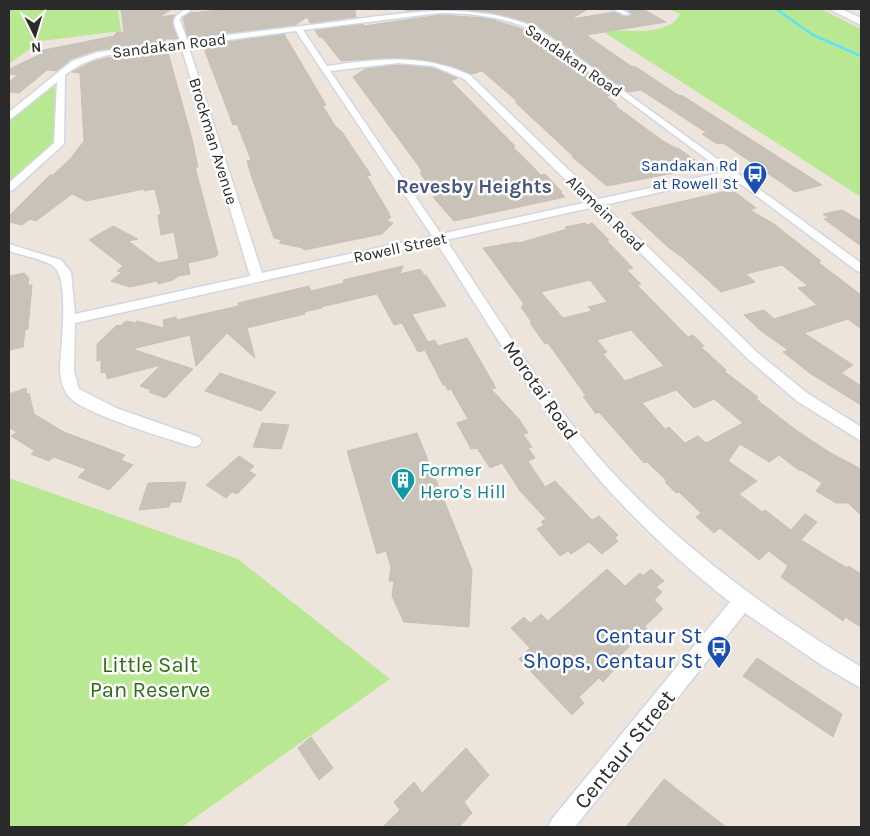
<svg xmlns="http://www.w3.org/2000/svg" width="870" height="836" viewBox="0 0 870 836" font-family="Karla,sans-serif">
<rect width="100%" height="100%" fill="#ede4db"/>
<path fill="#b8e992" d="M9,9H118L121,31L41,41L9,64Z
M668,9H821L861,29V197L599,29C621,30 669,38 680,14Z
M57,87L54,143L50,149L9,183V122L50,88Z
M9,478L238,559L390,679L182,827H9Z"/>
<g fill="none" stroke-linecap="round" stroke-linejoin="round">
<path stroke="#65dff8" stroke-width="2.5" d="M776,9L813,35L861,56"/>
</g>
<path fill="#c8c2b9" stroke="#c9c0b4" fill-rule="evenodd" d="M121,9H172L159,17L175,15L172,23L178,39H164L165,41L97,50L71,59L57,71L47,70L19,93L9,92V82L18,75L9,74V69L41,54L34,52L114,36L117,32H124Z
M228,9H355L356,17L310,23L307,17L295,25L188,38L183,18L190,13Z
M403,9H588L571,19L615,12L625,17L632,15L627,11L643,9L666,22L586,35L631,66L636,67L678,95L683,96L822,185L795,192L723,143L717,144L702,134L707,133L641,90L628,92L538,26L513,18L488,12L437,9L406,11Z
M440,15L487,18L532,32L616,94L606,96L617,105H614L663,141L676,148H678L699,163L695,164L699,168L607,186L572,157H574L515,102H518L482,71L472,74L452,66L417,59L382,58L341,61L322,37H319L315,30L363,24L364,26Z
M284,34L326,105L323,106L335,126L342,132L371,175L367,176L390,215L388,216L391,217L387,221L393,223L382,234L304,250L303,248L279,243L282,240L274,238L251,175L247,161L251,160L237,124L233,125L203,46H198Z
M167,49L192,139L198,167H195L218,254L215,257L188,263L190,274L178,276L173,280L158,284L157,281L130,287L111,281L122,272L117,271L123,266L89,240L113,226L138,239L128,241L158,263L179,259L174,232L161,235L158,215L161,214L155,189L144,191V189L86,201L72,194L36,221L30,219L22,225L9,222V216L50,175H53L71,158L84,141L80,73L72,72L92,62L106,58Z
M398,65L433,68L458,78L451,81L515,146L513,147L541,175L545,174L562,192H560L565,197L454,221L433,197L437,196L420,173H422L420,168L353,77L365,69Z
M727,191L729,193L735,192L756,208L750,210L774,224L821,261L818,262L861,295V329L848,319L804,333L853,365L841,373L861,386V405L811,374L783,352L788,350L761,331L744,315L764,310L774,319L817,305L798,288L808,286L782,265L746,274L755,282L721,292L682,257L669,248L631,213Z
M842,210L861,221V246L824,219L829,218L823,214Z
M585,223L587,225L592,223L609,240L607,241L633,268L627,270L641,284L637,285L688,337L693,335L704,346L701,347L726,370L724,371L758,397L756,398L761,403L796,430L829,452L861,469V515L848,503H836L816,491L822,483L801,470L800,471L779,455L769,462L740,444L728,461L757,481L739,494L762,512L765,510L791,530L805,514L817,522L801,540L847,568L848,566L861,574V627L845,617L843,621L781,577L788,566L769,551L759,560L720,528L714,533L696,517L701,513L679,492L676,493L665,482L667,481L647,462L644,463L599,412L596,414L583,396H586L548,343L545,344L530,323H532L521,307L524,306L522,304H524L483,248L517,242L519,243L567,229L565,227ZM590,280L607,302L588,307L592,311L563,318L541,292ZM631,330L664,366L625,381L603,354L607,352L597,340ZM676,390L694,408L714,399L743,423L706,443L698,436L685,443L669,427L665,429L642,403Z
M403,266L400,274L420,269L424,275H426L446,306L412,314L428,342L435,340L438,346L467,338L496,388L491,389L519,419L528,433L523,434L532,447L528,448L535,458L528,461L545,487L555,481L592,520L599,516L618,535L615,538L618,541L602,554L589,542L571,554L568,551L560,556L537,529L544,525L541,522L546,519L520,491L502,463L490,468L477,448L471,449L457,423L468,419L451,389L448,390L445,385H443L425,350L418,352L402,323L394,325L377,294L321,307L322,308L304,312L305,314L247,328L255,358L227,333L196,366L190,335L132,349L193,369L165,398L149,392L151,390L140,386L161,365L107,379L106,372L101,373V360L97,361V344L117,325L120,326L126,321L135,323L137,321L164,328L163,320L176,317L177,320L225,309L239,306L238,303L309,286L311,291L344,283L343,280Z
M25,273L24,276L27,275V278L29,277L28,285H32L28,329L25,330L23,347L9,350V276Z
M220,373L276,392L261,411L205,391Z
M26,388L27,394L29,393L34,414L64,432L125,455L121,460L133,465L109,490L78,477L86,469L54,457L49,461L31,454L35,451L11,436L17,432L9,428V394Z
M262,423L289,425L281,449L253,447Z
M417,433L472,570L469,627L404,622L392,596L394,581H389L391,567L386,551L377,554L347,451Z
M239,456L254,466L249,471L256,475L237,494L232,492L226,498L206,485Z
M186,482L181,502H171L169,507L139,510L148,483Z
M607,569L625,586L640,573L643,576L651,569L664,581L656,587L662,592L654,600L663,609L645,626L647,629L610,666L614,670L603,682L599,678L579,697L584,703L572,715L519,659L530,648L511,628L524,617L530,623L541,614L548,621Z
M757,658L842,714L833,737L743,676Z
M311,737L333,768L319,780L298,748Z
M466,748L489,775L464,802L472,813L459,827H383L400,810L394,802L414,782L422,793Z
M664,779L726,827H626Z"/>
<g fill="none" stroke-linecap="round" stroke-linejoin="round">
<defs>
<path id="minor" d="M186,9H193L181,17L180,20L187,40C236,34 285,28 335,22C403,13 472,0 537,28L861,263V272L857,271L730,176L604,205L759,354L807,393L861,427V441L797,401L749,360L594,207L446,240C499,318 547,401 611,471C684,550 770,612 861,667V688L823,666L745,613L575,827H548L552,819L730,602C674,558 623,510 578,454C525,388 482,313 436,242L75,323L74,371L79,389L116,408L199,437L202,441L199,445L194,447C169,439 84,414 69,397C63,390 61,380 60,371C60,350 71,278 53,266C43,259 21,255 9,251V244L61,260L71,272L75,314L250,276L181,46C142,51 97,49 65,75L64,144L13,190L9,191V183L54,143L57,82L12,118L9,119V112L72,61L98,52L180,41C175,24 167,19 186,9ZM440,13C473,13 502,17 533,30L724,172L599,199L470,75C421,53 379,59 327,66L303,30ZM296,31L432,236L262,273L188,45ZM398,63L433,66L464,79L588,202L441,234L330,71Z
M612,9H620L630,14L625,15Z"/>
<path id="secondary" d="M829,9H841L861,18V25Z"/>
</defs>
<use href="#minor" stroke="#d0d6e4" stroke-width="3"/>
<use href="#secondary" stroke="#d0d6e4" stroke-width="3"/>
<use href="#minor" fill="#fff" fill-rule="evenodd"/>
<use href="#secondary" fill="#fff" fill-rule="evenodd"/>
</g>
<defs>
<symbol id="bus-pin" viewBox="-11 -11 22 30"><path d="M0 17L-7.5 6A9.5 9.5 0 1 1 7.5 6Z" fill="#1a4fb4" stroke="#fff"/><path d="M-5-6H5V4H4V6H2V4H-2V6H-4V4H-5ZM-3.5-4V0h7V-4ZM-3.5 1.2v1.5H-2V1.2ZM2 1.2v1.5H3.5V1.2Z" fill="#fff"/></symbol>
<symbol id="building-pin" viewBox="-11 -11 22 30"><path d="M0 17L-7.5 6A9.5 9.5 0 1 1 7.5 6Z" fill="#0f9aa8" stroke="#fff"/><path d="M-4-6H4V6H1V3H-1V6H-4ZM-2.5-4.3h1.7v1.8h-1.7ZM.8-4.3h1.7v1.8H.8ZM-2.5-1h1.7V.8h-1.7ZM.8-1h1.7V.8H.8Z" fill="#fff"/></symbol>
</defs>
<g fill-rule="evenodd">
<use href="#bus-pin" x="741" y="160" width="28" height="38"/>
<use href="#building-pin" x="389" y="466" width="28" height="38"/>
<use href="#bus-pin" x="705" y="634" width="28" height="38"/>
</g>
<g text-anchor="middle" stroke-width="5" stroke-linejoin="round" paint-order="stroke">
<g font-size="16" fill="#2a2a2a" stroke="#fff">
<text transform="translate(169 45) rotate(-7)" y="6">Sandakan Road</text>
<text transform="translate(574 60) rotate(35)" y="6">Sandakan Road</text>
<text transform="translate(214 141) rotate(73)" y="6">Brockman Avenue</text>
<text transform="translate(606 213) rotate(44)" y="6">Alamein Road</text>
<text transform="translate(400 247) rotate(-12)" y="6">Rowell Street</text>
</g>
<g font-size="16" fill="#164399" stroke="#fff" text-anchor="end">
<text x="738" y="171">Sandakan Rd<tspan x="738" dy="18">at Rowell St</tspan></text>
</g>
<g font-size="19" fill="#2a2a2a" stroke="#fff">
<text transform="translate(541 390) rotate(55)" y="7">Morotai Road</text>
</g>
<g font-size="19" fill="#0d838f" stroke="#fff" text-anchor="start">
<text x="420" y="476">Former<tspan x="420" dy="22">Hero's Hill</tspan></text>
</g>
<g font-size="20" font-weight="bold" fill="#47567e" stroke="#fff">
<text x="474" y="193">Revesby Heights</text>
</g>
<g font-size="22" fill="#164399" stroke="#fff" text-anchor="end">
<text x="702" y="643">Centaur St<tspan x="702" dy="25">Shops, Centaur St</tspan></text>
</g>
<g font-size="22" fill="#2f6d14" stroke="#fff">
<text x="150" y="672">Little Salt<tspan x="150" dy="25">Pan Reserve</tspan></text>
</g>
<g font-size="22" fill="#2a2a2a" stroke="#fff">
<text transform="translate(624 749) rotate(-51)" y="8">Centaur Street</text>
</g>
</g>
<rect width="870" height="836" fill="none" stroke="#2a2a2a" stroke-width="20"/>
<g transform="translate(35 35) rotate(175)" stroke="#ffffff" stroke-width="4" paint-order="stroke">
<path d="M0-4L9 19L0 12L-9 19Z" fill="#2a2a2a"/>
<text y="-8" font-size="14" font-weight="bold" text-anchor="middle" fill="#2a2a2a">N</text>
</g>
</svg>
